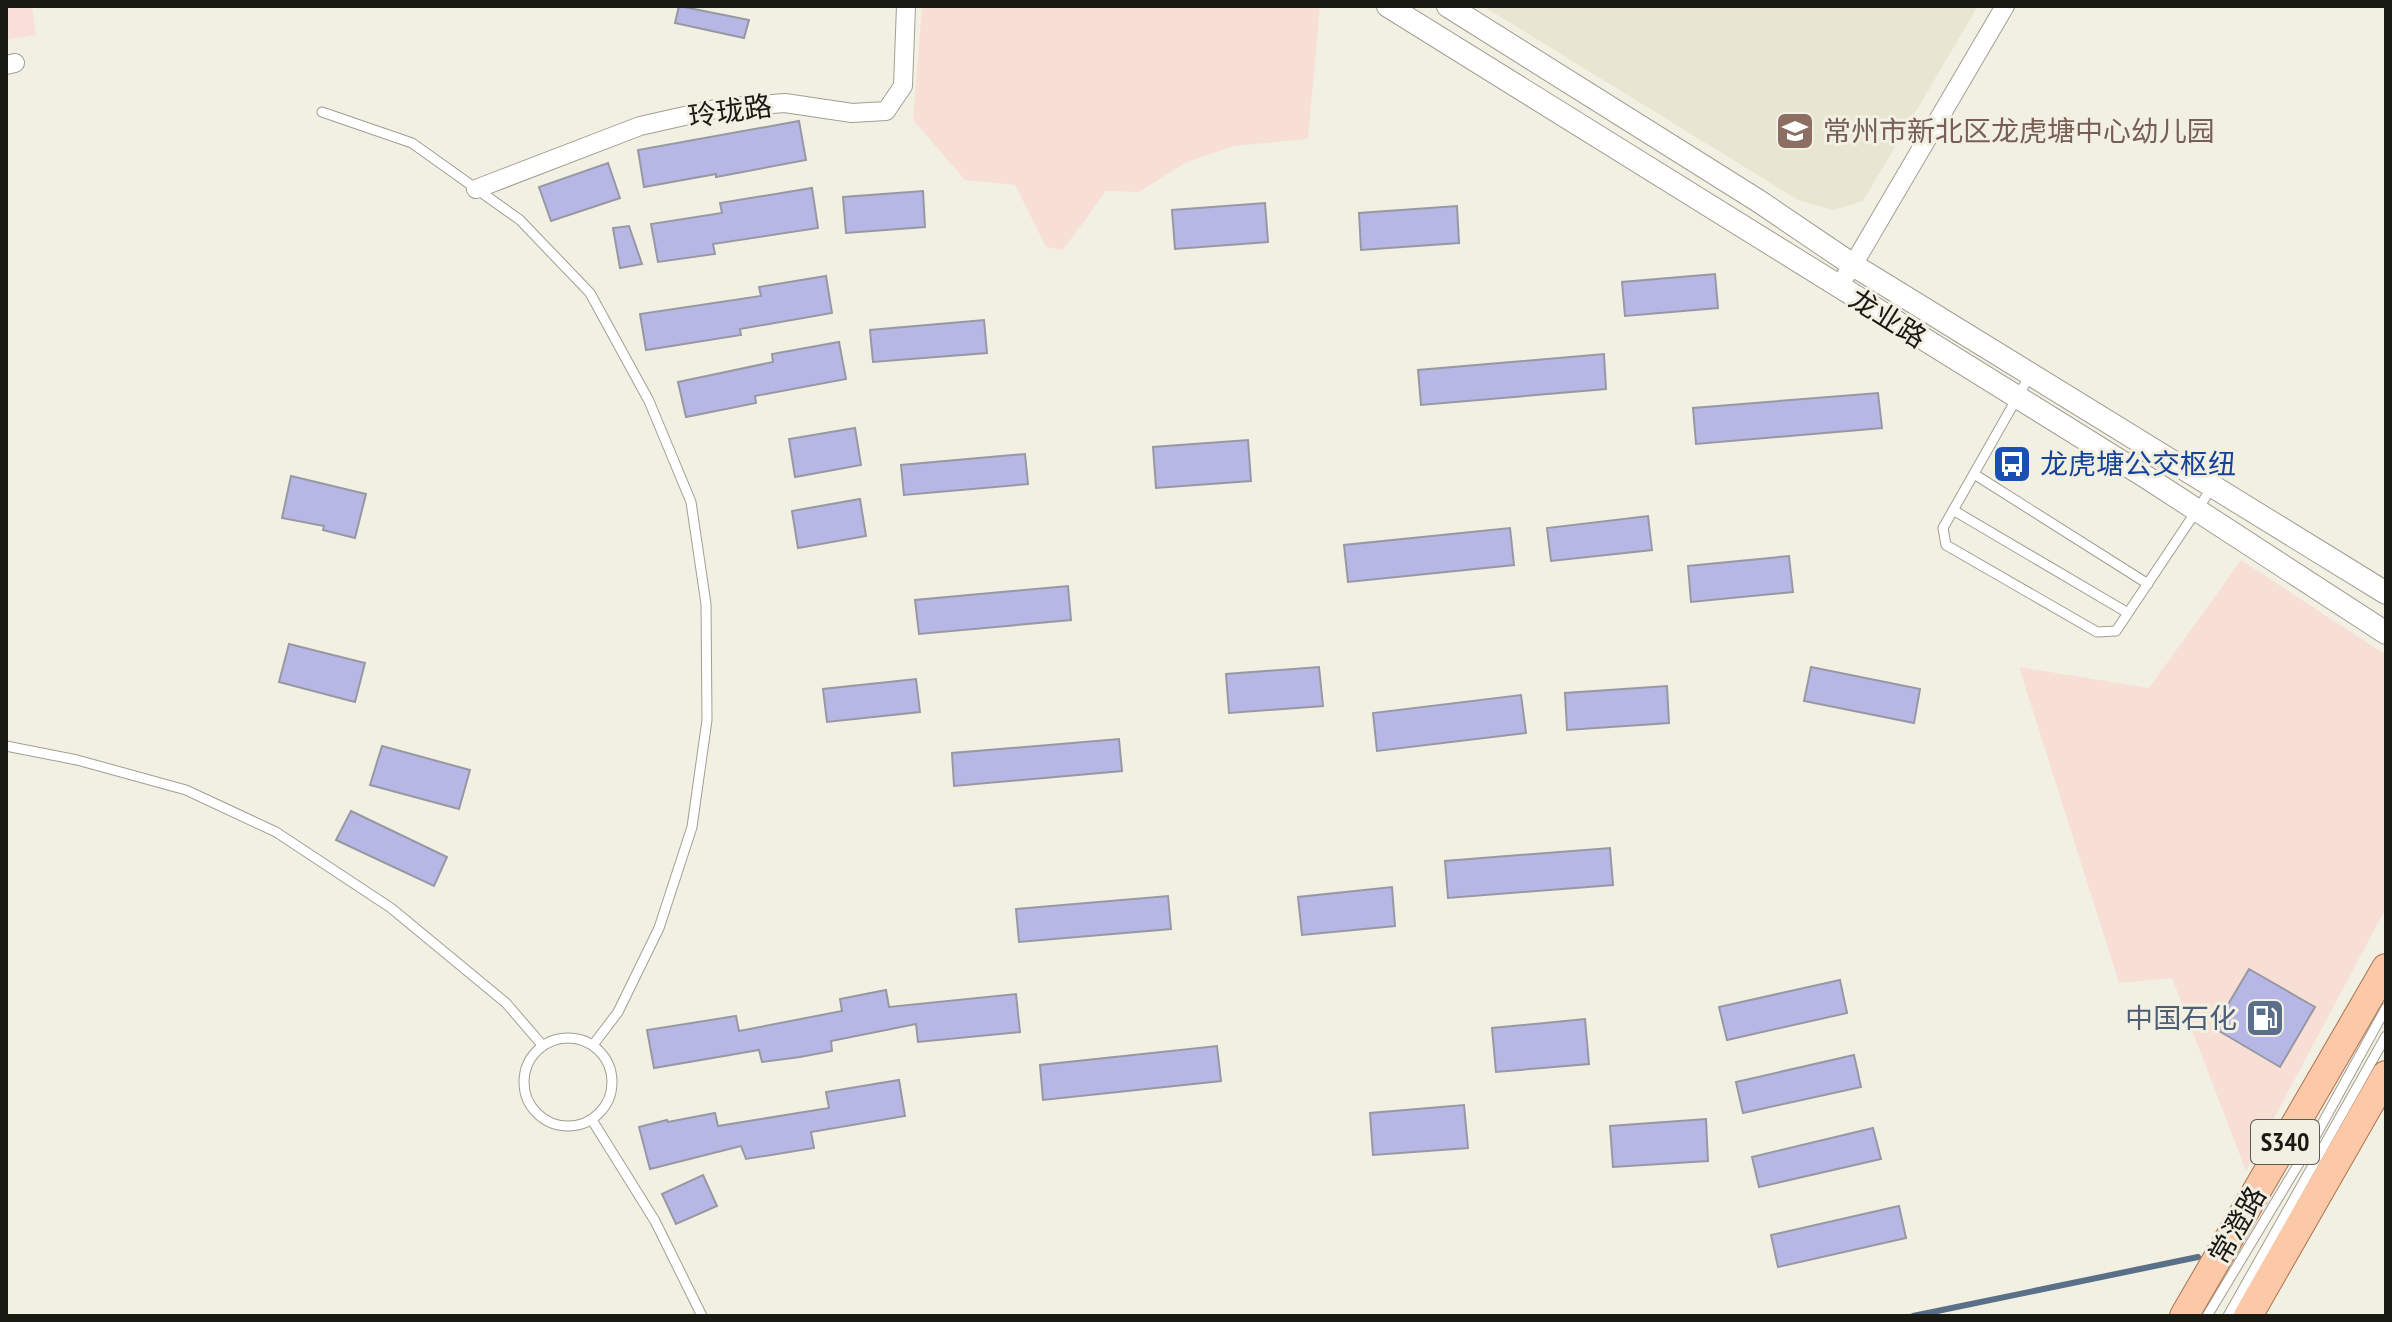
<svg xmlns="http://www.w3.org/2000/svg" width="2392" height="1322" viewBox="0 0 2392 1322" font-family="'PT Sans Narrow','Noto Sans SC',sans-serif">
<rect width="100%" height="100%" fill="#f2f0e3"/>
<path fill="#f8dfd5" d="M922,6H1320L1308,139L1234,146L1187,162L1139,192L1106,191L1063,250L1046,247L1015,185L965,180L913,120Z
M2241,560L2386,655V908L2246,1171L2172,978L2119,983L2019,667L2149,688Z"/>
<path fill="#f9dfd9" d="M6,6H32L36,35L6,40Z"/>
<path fill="#e8e5d1" d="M1483,6H1978L1863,201L1834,210L1800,201Z"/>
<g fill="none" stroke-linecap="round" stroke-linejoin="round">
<path stroke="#5a6f88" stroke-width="6" d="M1913,1316L2198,1257"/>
</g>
<path fill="#b6b7e5" stroke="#9798a3" stroke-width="2" d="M679,6L749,20L744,38L675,23Z
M799,121L806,160L716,177V174L644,187L638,150Z
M608,163L620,198L551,221L539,187Z
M812,188L818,228L713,244L715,254L658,262L651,224L722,213L720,203Z
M923,191L925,227L846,233L843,197Z
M1265,203L1268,242L1175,249L1172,210Z
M1457,206L1459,243L1361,250L1359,213Z
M629,226L642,264L620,268L613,228Z
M1715,274L1718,308L1625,316L1622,282Z
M826,276L832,313L740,329L741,335L646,350L640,314L761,296L759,287Z
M984,320L987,353L873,362L870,330Z
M839,342L846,379L755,396L756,403L686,417L678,382L773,362L772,354Z
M1604,354L1606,389L1421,405L1418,370Z
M1878,393L1882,428L1696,444L1693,408Z
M855,428L861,465L795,477L789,439Z
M1248,440L1251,481L1156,488L1153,447Z
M1025,454L1028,484L904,495L901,465Z
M291,476L366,494L355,538L323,530L324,526L282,518Z
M860,499L866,536L798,548L792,511Z
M1648,516L1652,550L1551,561L1547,528Z
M1510,528L1514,565L1348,582L1344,545Z
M1789,556L1793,592L1691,602L1688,566Z
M1068,586L1071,620L919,634L915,600Z
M289,644L365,663L355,702L279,682Z
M1319,667L1323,706L1229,713L1226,674Z
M1811,667L1920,689L1914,723L1804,701Z
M916,679L920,712L827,722L823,689Z
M1667,686L1669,723L1567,730L1565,693Z
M1521,695L1526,733L1377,751L1373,713Z
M1119,739L1122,771L954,786L952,753Z
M382,746L470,770L459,809L370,785Z
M351,811L447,857L434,886L336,840Z
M1610,848L1613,885L1448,898L1445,861Z
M1392,887L1395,926L1302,935L1298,897Z
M1168,896L1171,929L1019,942L1016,909Z
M2249,969L2315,1007L2280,1067L2214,1028Z
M1840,980L1847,1013L1727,1040L1719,1007Z
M886,990L889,1007L1016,994L1020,1032L918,1042L916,1024L831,1041L832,1051L800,1057L762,1062L759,1050L654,1068L647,1030L736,1016L739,1031L842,1011L840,999Z
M1585,1019L1589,1064L1496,1072L1492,1028Z
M1217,1046L1221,1081L1043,1100L1040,1065Z
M1854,1055L1861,1087L1743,1113L1736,1082Z
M899,1080L905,1116L811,1132L814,1148L746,1159L741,1146L650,1169L639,1127L667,1120L668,1122L715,1113L718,1126L829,1108L826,1092Z
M1464,1105L1468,1148L1373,1155L1370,1113Z
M1706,1119L1708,1161L1613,1167L1610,1126Z
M1873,1128L1881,1159L1759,1187L1752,1157Z
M703,1175L717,1206L676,1224L662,1194Z
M1899,1206L1906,1238L1778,1267L1771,1235Z"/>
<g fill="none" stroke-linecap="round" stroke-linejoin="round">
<defs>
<path id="service" d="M322,112L412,143L520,220L590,293L649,401L691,502L706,604L707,720L692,827L659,928L618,1012L593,1045
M2030,375L1943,528L1946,545L2097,632L2116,631L2213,486
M1974,474L2148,584
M1953,510L2128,613
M6,746L77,760L186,790L276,832L391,908L506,1003L543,1046
M524 1082a44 44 0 1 1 88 0a44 44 0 1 1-88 0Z
M592,1120L655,1221L702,1316
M2207,1316L2316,1135L2386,1008
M2228,1316L2386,1036"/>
<path id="minor" d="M6,65L15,63
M476,189L640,126L720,108L785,103L852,113L886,111L903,86L906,6
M1838,287L1853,265L2005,6"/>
<path id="tertiary" d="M1388,6L2146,477L2386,633
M1448,6L1757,200L1853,265L2386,593"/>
<path id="primary" d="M2184,1316L2386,968
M2248,1316L2386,1075"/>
</defs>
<use href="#service" stroke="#a19f93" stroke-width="11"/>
<use href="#minor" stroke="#a19f93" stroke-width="20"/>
<use href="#tertiary" stroke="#a19f93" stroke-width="24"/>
<use href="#primary" stroke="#aa734f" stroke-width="30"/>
<use href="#service" stroke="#fff" stroke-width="9"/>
<use href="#minor" stroke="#fff" stroke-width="18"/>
<use href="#tertiary" stroke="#fff" stroke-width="22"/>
<use href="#primary" stroke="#fbc8a8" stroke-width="28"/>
</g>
<defs>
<symbol id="school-square" viewBox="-11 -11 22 22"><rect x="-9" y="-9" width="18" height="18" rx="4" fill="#8d6e63" stroke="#f2f0e3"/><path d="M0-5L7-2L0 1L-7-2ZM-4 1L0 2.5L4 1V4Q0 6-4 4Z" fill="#fff"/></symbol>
<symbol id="bus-square" viewBox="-11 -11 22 22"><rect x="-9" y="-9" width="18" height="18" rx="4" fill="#1a4fb4" stroke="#f2f0e3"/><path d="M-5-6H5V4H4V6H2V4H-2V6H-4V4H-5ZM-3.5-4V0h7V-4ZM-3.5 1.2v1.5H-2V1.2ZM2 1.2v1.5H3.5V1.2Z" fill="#fff"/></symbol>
<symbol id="fuel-square" viewBox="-11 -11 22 22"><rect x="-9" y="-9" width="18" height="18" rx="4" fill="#5c6f8a" stroke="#f2f0e3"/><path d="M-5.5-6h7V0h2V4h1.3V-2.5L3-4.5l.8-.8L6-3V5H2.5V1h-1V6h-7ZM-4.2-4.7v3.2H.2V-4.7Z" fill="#fff"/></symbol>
</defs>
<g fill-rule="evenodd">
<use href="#school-square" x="1773" y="109" width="44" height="44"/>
<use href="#bus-square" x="1990" y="442" width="44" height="44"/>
<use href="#fuel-square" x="2243" y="996" width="44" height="44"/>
</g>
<g text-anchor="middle" stroke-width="6" stroke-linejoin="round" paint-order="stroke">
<rect fill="#f2f0e3" stroke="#5b5a53" stroke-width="2" x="2251" y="1120" width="68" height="44" rx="6"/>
<g font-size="26" font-weight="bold" fill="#1a1a15">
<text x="2285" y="1151">S340</text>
</g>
<g font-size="28" fill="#1a1a15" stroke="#f2f0e3">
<text transform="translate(730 111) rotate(-8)" y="10">玲珑路</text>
<text transform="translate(1888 318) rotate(32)" y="10">龙业路</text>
<text transform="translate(2237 1225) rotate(-60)" y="10">常澄路</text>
</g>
<g font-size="28" fill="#785e54" stroke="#f2f0e3" text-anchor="start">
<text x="1823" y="141">常州市新北区龙虎塘中心幼儿园</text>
</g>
<g font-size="28" fill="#164399" stroke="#f2f0e3" text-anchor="start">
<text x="2040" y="474">龙虎塘公交枢纽</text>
</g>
<g font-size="28" fill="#4e5e75" stroke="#f2f0e3" text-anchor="end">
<text x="2237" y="1028">中国石化</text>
</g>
</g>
<rect width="2392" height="1322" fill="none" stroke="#1a1a15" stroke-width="16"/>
</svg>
